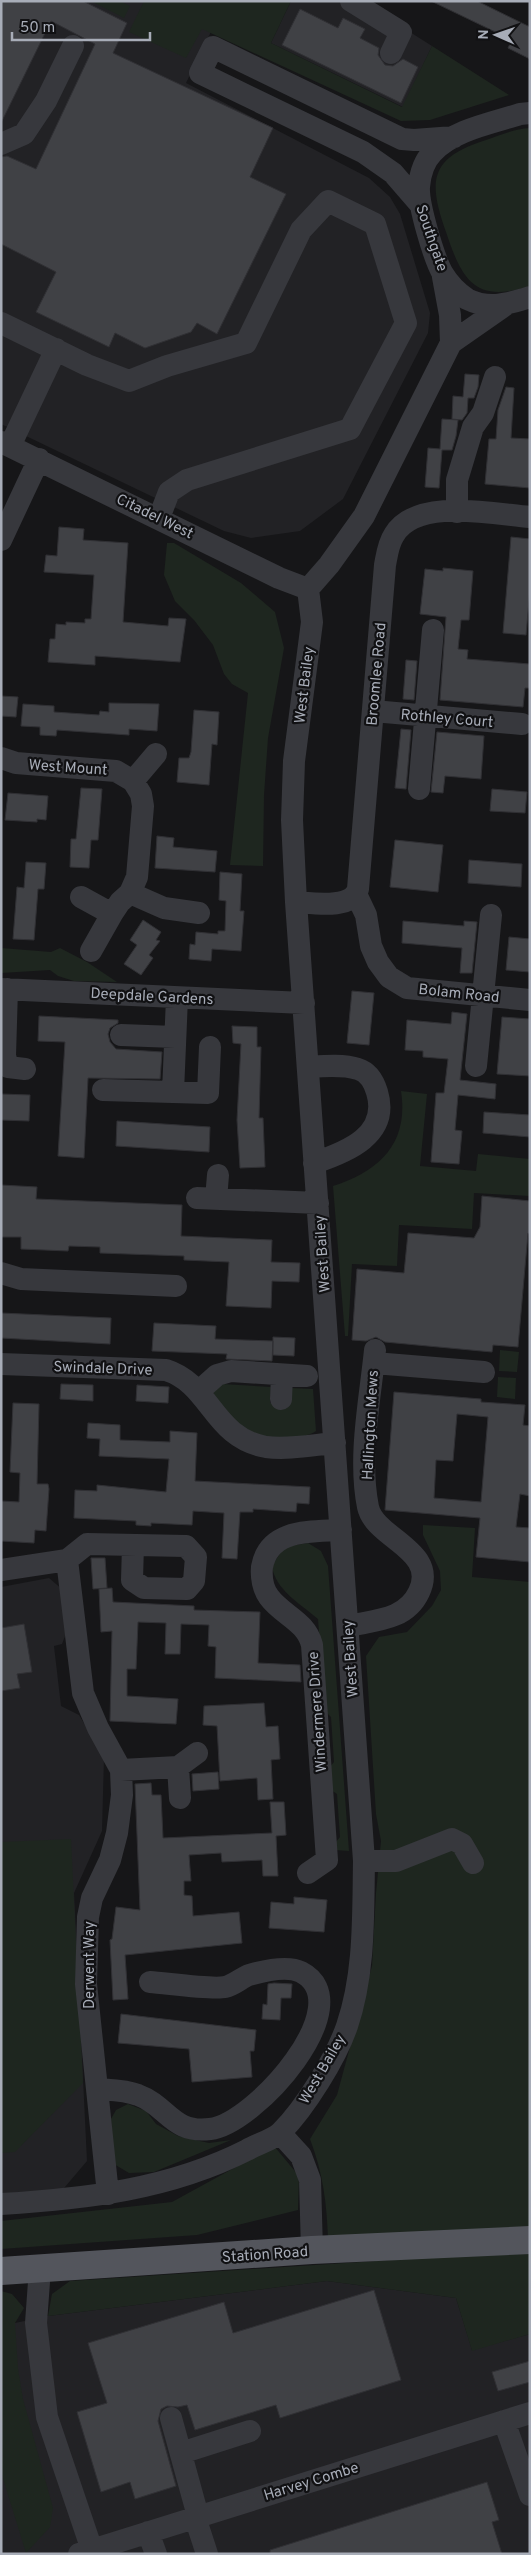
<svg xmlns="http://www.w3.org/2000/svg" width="531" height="2555" viewBox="0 0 531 2555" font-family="Overpass,sans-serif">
<rect width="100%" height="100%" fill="#161618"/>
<path fill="#222225" d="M1,1H226L186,83L369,178L390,197L400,214L430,313L428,333L343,499L300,531L251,538L224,531L1,424Z
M291,1H361L432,46L403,107L271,43Z
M49,1578L63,1590L67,1631L62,1644L54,1646L61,1706L79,1715L104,1757L102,1831L74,1893L87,2161L59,2194L1,2197V1587Z
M327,2281L456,2298L472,2350L530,2334V2554H1V2317L15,2323L48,2316Z"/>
<path fill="#1e261f" d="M91,1H120L130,6L124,18Z
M144,1H291L271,43L402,107L432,46L509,95L430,120L401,121L202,29L186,58L129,32Z
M530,128V286C475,304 462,280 446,232C428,181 429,158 486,140C500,135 514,129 530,128Z
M167,543H174L241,583L275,612L284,648L268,738L264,795L263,866L230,865L248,693L232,684L224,674L213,645L194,620L175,601L164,575Z
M1,948L51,952L60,948L87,962L117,982L74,981L58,976L50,970L1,973Z
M401,1091L427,1094L420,1166L476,1171L478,1154L530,1159V1196L474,1193L472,1229L399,1225L397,1266L352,1264L348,1336H345L333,1186C380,1171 409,1143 401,1091Z
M500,1350L519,1352L517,1372L499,1371Z
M498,1377L516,1378L515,1399L497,1397Z
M222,1384L271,1387L270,1403L289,1404L290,1388L313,1389L316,1431C303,1440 272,1441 256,1436C245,1433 226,1413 216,1406L213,1391Z
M423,1525L475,1528L472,1577L530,1582V2230L328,2240C327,2204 323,2173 310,2139L337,2095L372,1966L376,1893L381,1841L376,1814L366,1656L379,1637L407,1632L432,1606L441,1590L440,1571L423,1535Z
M308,1543L321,1551L328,1566L349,1851L335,1850V1843L340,1837L337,1794L331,1790L329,1768L334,1762L331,1717L325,1711L318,1619C301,1604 275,1590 272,1566L284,1547Z
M71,1839L83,2083L15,2152L1,2153V1842Z
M128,2104L146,2111L156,2124L178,2136L209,2143L231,2140L154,2172L129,2173L114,2164L111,2119L116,2110Z
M274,2146L299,2176L298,2210L197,2235L1,2249V2221L172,2202Z
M530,2251V2334L472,2351L456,2298L327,2281L48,2316L52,2294L70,2281Z
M1,2291L12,2294L24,2308L15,2323L18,2369L23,2399L53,2508L50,2527L26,2553L1,2472Z"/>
<path fill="#404145" stroke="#303034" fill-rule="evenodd" d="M1,1H83L127,23L113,53L273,128L250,177L286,194L217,334L197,323L191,332L145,348L115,333L109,347L36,312L56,272L1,244V157L7,156L36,169L95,44L51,21L1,123Z
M431,1H477L530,27V59L508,48L512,40Z
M300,9L338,28L343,18L365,29L360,38L379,48L378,55L385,65L393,66L403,59L418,67L401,103L282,45Z
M465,374L479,375L478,387L474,398H468L467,413L462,420L452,419L453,396L463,397Z
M506,387L514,388L511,438L530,439V488L485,484L489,439H496L498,410Z
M442,419L458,420L456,436L452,450H442L439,488L425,487L428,448L440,449Z
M59,527L84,529L83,540L128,543L123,622L168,626L169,618L186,619L180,662L95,656V665L48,662L50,639H55L56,624L66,625V622L85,623V619H91L94,575L44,572L46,555L57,556Z
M511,537L530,539V589L526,635L503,633Z
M443,568L473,571L469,620H461L458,649L468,650L467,659L530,664V688H525L523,707L440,700L446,617L420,614L425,569L443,571Z
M406,660L417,661L414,700L403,699Z
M1,696L18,697L16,717L1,716Z
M109,703L159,704L157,731L129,729V735L57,730L56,736L40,735V727L21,726L23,704L54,706V712L99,715L100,711L109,712Z
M194,710L219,712L217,745L212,744L209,785L177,782L179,758H189L191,752Z
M401,729L411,730L406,789L395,788Z
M437,732L484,736L481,779L445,776L443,793L431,792Z
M81,788L102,789L98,840H91L89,868L70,867L71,839H76Z
M492,789L527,792L525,813L490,811Z
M8,793L48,796L46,820L37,819V822L5,820Z
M157,836L174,838L173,847L217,851L215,872L155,868Z
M395,840L443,845L438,892L390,887Z
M469,860L522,864L521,887L468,883Z
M26,862L46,863L44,889H38L34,940L13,939L17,887L24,888Z
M220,872L242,874L240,911H244L241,951L212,949L211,961L189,959L190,944L195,945L196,932L218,934V931H225L226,901L219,900Z
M143,920L161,932L156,940L160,941L149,955L153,958L141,975L124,964L137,945L130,940Z
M403,921L464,926V921L477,922L472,973H460L462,948L402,943Z
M509,937L530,939V972L506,970Z
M352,991L374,993L369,1045L347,1043Z
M452,1012L467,1014L460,1080L496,1084L495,1099L458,1095L455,1130L462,1131L459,1164L431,1162L436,1093H444L448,1059L423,1057V1051L405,1050L407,1020L451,1024Z
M39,1016L118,1020V1023L110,1028L108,1034L110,1042L116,1049L162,1052L160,1079L88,1078L84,1158L58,1156L65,1042L38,1041Z
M502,1017L530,1019V1076L497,1074Z
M232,1026L257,1027V1047H261L259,1118H263L265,1167L240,1168L237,1120L241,1044L233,1043Z
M1,1094L30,1095L29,1121L1,1120Z
M484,1112L530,1115V1137L483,1133Z
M117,1121L210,1127L209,1152L116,1146Z
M1,1185L37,1187L36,1199L182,1205L181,1236L272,1240L271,1262L300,1263L299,1282L272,1281L271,1308L226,1306L229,1262L184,1260V1256L100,1253V1247L69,1246L68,1251L21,1249V1237H1Z
M482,1196L530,1201V1234L528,1233L518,1347L493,1345L492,1352L385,1342L376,1337L366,1341L352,1340L357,1269L404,1273L408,1233L474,1238L480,1227Z
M1,1313L111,1318L110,1344L1,1338Z
M154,1323L216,1326L215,1339L273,1341L272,1361L226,1359L227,1354L152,1351Z
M273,1337L295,1338L294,1356L273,1355Z
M61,1384L93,1385V1401L60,1399Z
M137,1385L169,1387L168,1403L136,1401Z
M394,1392L481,1399V1402L525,1405L523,1425L530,1426V1496L520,1494L516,1527L530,1528V1562L476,1557L480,1518L385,1510ZM457,1414L488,1417L481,1502L434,1498L436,1460L453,1461Z
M13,1403L39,1404L37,1484H48L49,1489L46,1531L35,1530L34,1543L1,1541V1501L19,1502L20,1473L10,1472Z
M88,1423L120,1425V1440L170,1442V1431L197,1433L195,1481L310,1487L309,1504L297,1503L296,1512L253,1509V1512H240L237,1559L222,1558L224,1513L193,1511L192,1525L151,1523V1526L136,1525V1521L74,1518L75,1490L97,1491V1485L166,1492L169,1459L99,1456L100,1439L87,1438Z
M91,1558H105L107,1588L93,1589Z
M112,1588L113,1602L194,1606V1610L260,1612L258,1663L300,1665L301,1682L215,1678L216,1647L208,1646L209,1625L181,1624L180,1654H165L166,1623L138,1622L136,1669H127V1696L178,1699L176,1724L110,1721L112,1631L101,1632L99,1589Z
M24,1624L32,1672L17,1674L20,1688L1,1691V1628Z
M264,1703L266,1727L278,1726L280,1759L271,1760L273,1799L258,1800L257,1778L220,1781L217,1726L203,1725L204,1706Z
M218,1772L219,1789L193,1791L192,1774Z
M151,1783L152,1795H161L163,1838L272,1833L270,1802H284L286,1835L276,1836L278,1876H263L262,1860L222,1862L221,1853L189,1855L191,1881H184V1895L192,1896L193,1916L239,1912L242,1943L125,1955L128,1999L113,2000L110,1940L112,1939L116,1907L140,1910L135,1784Z
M294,1897L327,1900L324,1932L269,1928L271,1902L294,1904Z
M274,1983L292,1984L291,1998H281L280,2020L262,2019L263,2004L267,2005L268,1984Z
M121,2014L256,2030L254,2051H250L252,2077L192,2082L189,2049L118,2043Z
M374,2290L401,2380L280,2418L276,2405L195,2430L187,2405L178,2407L167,2406L161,2409L158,2421L176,2486L135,2499L130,2482L101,2492L77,2412L107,2403L88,2343L224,2302L233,2333Z
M530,2361V2382L498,2391L492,2372Z
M487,2482L499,2520L492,2522L502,2554H270V2550Z"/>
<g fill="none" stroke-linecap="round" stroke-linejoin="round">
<path stroke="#37383d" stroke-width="22" d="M351,1L401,32L391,53
M530,113L520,114C492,123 453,130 433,152C424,161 420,174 419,187C418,204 434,259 443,274C449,284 458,293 467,299C489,310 508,304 530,297
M1,144L24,134L46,101L73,46
M419,203L393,173L363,152L200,73L213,47L402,139L414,140L454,137
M443,277L450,315L451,343
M1,323L87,365L129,381L167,366L246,343L301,230L328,201L375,224L406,323L350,429L187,480L169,492L159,518
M1,442L279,578L308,589
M10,446L56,349
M457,512V480L473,427L483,413L495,377
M1,540L39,459
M373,711L522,724
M1,758L16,763L116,771L133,781L141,794L143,806L137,877L130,893L120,902L112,914L91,951
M133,781L156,754
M419,789L433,630
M130,893L164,908L199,913
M357,896L366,915L371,946L378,962L389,977L407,988L530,1000
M81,897L112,914
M296,902C313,903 352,910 358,889L385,565C387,555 388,544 394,535C416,497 493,514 530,517
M1,989L304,1003
M7,989L5,1056L8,1067L25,1069
M121,1035L175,1037
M476,1066L491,915
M308,1067C323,1066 343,1064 358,1069C368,1072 374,1082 377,1092C390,1135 347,1152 314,1163
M103,1090L208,1093L210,1047
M173,1092L177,998
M197,1198L318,1203
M216,1199L218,1175
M1,1273L21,1279L176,1286
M374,1363L484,1372
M1,1364L166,1370C211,1384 213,1438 266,1447C288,1450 313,1445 335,1443
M198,1392L217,1375L231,1371L307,1376
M281,1399L282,1375
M67,1560L87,1544L186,1546L196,1557L194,1581L187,1589L144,1588L132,1580L133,1545
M1,1570L67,1560L83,1693L98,1728L121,1770L122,1795L117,1833L110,1860L92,1898L88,1917L86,1984L108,2194
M348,1626C376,1620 406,1620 419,1592C439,1550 375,1539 368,1507C358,1457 370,1400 375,1350
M178,1767L180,1798
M121,1770L178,1767L197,1753
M364,1861H396L452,1839L462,1844L473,1863
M308,1873L327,1860L312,1645C306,1621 282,1615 269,1597C263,1589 261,1577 262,1567C269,1528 311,1532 341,1530
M97,2089C110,2090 126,2090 138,2095C168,2106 172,2134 210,2129C255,2124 362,2003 301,1972C287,1965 263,1971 249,1975C241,1978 234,1985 225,1987C212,1990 166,1983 150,1982
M280,2133L301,2156L310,2180L312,2250
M1,2204C86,2199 170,2189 247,2150C257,2144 273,2140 281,2132C305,2108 336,2058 347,2026C365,1973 363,1916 364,1861L296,902L292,820L294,761L312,622L308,589L329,565L364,516L451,343L504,306
M40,2268L36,2323L47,2417L92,2550
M171,2418L198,2516
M504,2421L530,2495
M181,2453L250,2431
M195,2517L207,2554
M148,2532L156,2554
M79,2554L530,2413"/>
<path stroke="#53555c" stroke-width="28" d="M1,2271L312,2250L530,2240"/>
</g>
<g text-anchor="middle" stroke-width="4.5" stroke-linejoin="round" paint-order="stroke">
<g font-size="15" fill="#a8adb8" stroke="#111113">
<text transform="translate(432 238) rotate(71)" y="5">Southgate</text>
<text transform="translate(155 516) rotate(26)" y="5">Citadel West</text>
<text transform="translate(376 674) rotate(-85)" y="5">Broomlee Road</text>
<text transform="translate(304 685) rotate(-83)" y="5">West Bailey</text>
<text transform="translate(447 718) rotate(5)" y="5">Rothley Court</text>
<text transform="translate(68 767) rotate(4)" y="5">West Mount</text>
<text transform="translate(459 993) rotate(6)" y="5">Bolam Road</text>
<text transform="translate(152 996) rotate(3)" y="5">Deepdale Gardens</text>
<text transform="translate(322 1254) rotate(-94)" y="5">West Bailey</text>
<text transform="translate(103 1368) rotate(2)" y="5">Swindale Drive</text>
<text transform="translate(370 1425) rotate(-87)" y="5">Hallington Mews</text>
<text transform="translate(350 1659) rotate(-94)" y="5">West Bailey</text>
<text transform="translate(317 1712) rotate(-94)" y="5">Windermere Drive</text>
<text transform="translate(89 1965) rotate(-90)" y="5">Derwent Way</text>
<text transform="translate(322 2069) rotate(-60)" y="5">West Bailey</text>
<text transform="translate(265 2254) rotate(-4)" y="5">Station Road</text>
<text transform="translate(311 2481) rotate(-17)" y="5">Harvey Combe</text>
</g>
</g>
<rect width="531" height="2555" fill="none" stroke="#a8adb8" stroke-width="5"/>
<g transform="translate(496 35) rotate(272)" stroke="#111113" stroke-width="4" paint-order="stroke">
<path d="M0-4L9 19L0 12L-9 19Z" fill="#a8adb8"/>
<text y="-8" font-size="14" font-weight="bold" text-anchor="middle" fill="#a8adb8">N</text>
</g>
<path d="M12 32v8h138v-8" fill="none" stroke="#a8adb8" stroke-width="2.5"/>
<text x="20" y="32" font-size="15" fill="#a8adb8" stroke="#111113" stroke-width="4" paint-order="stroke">50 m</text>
</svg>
